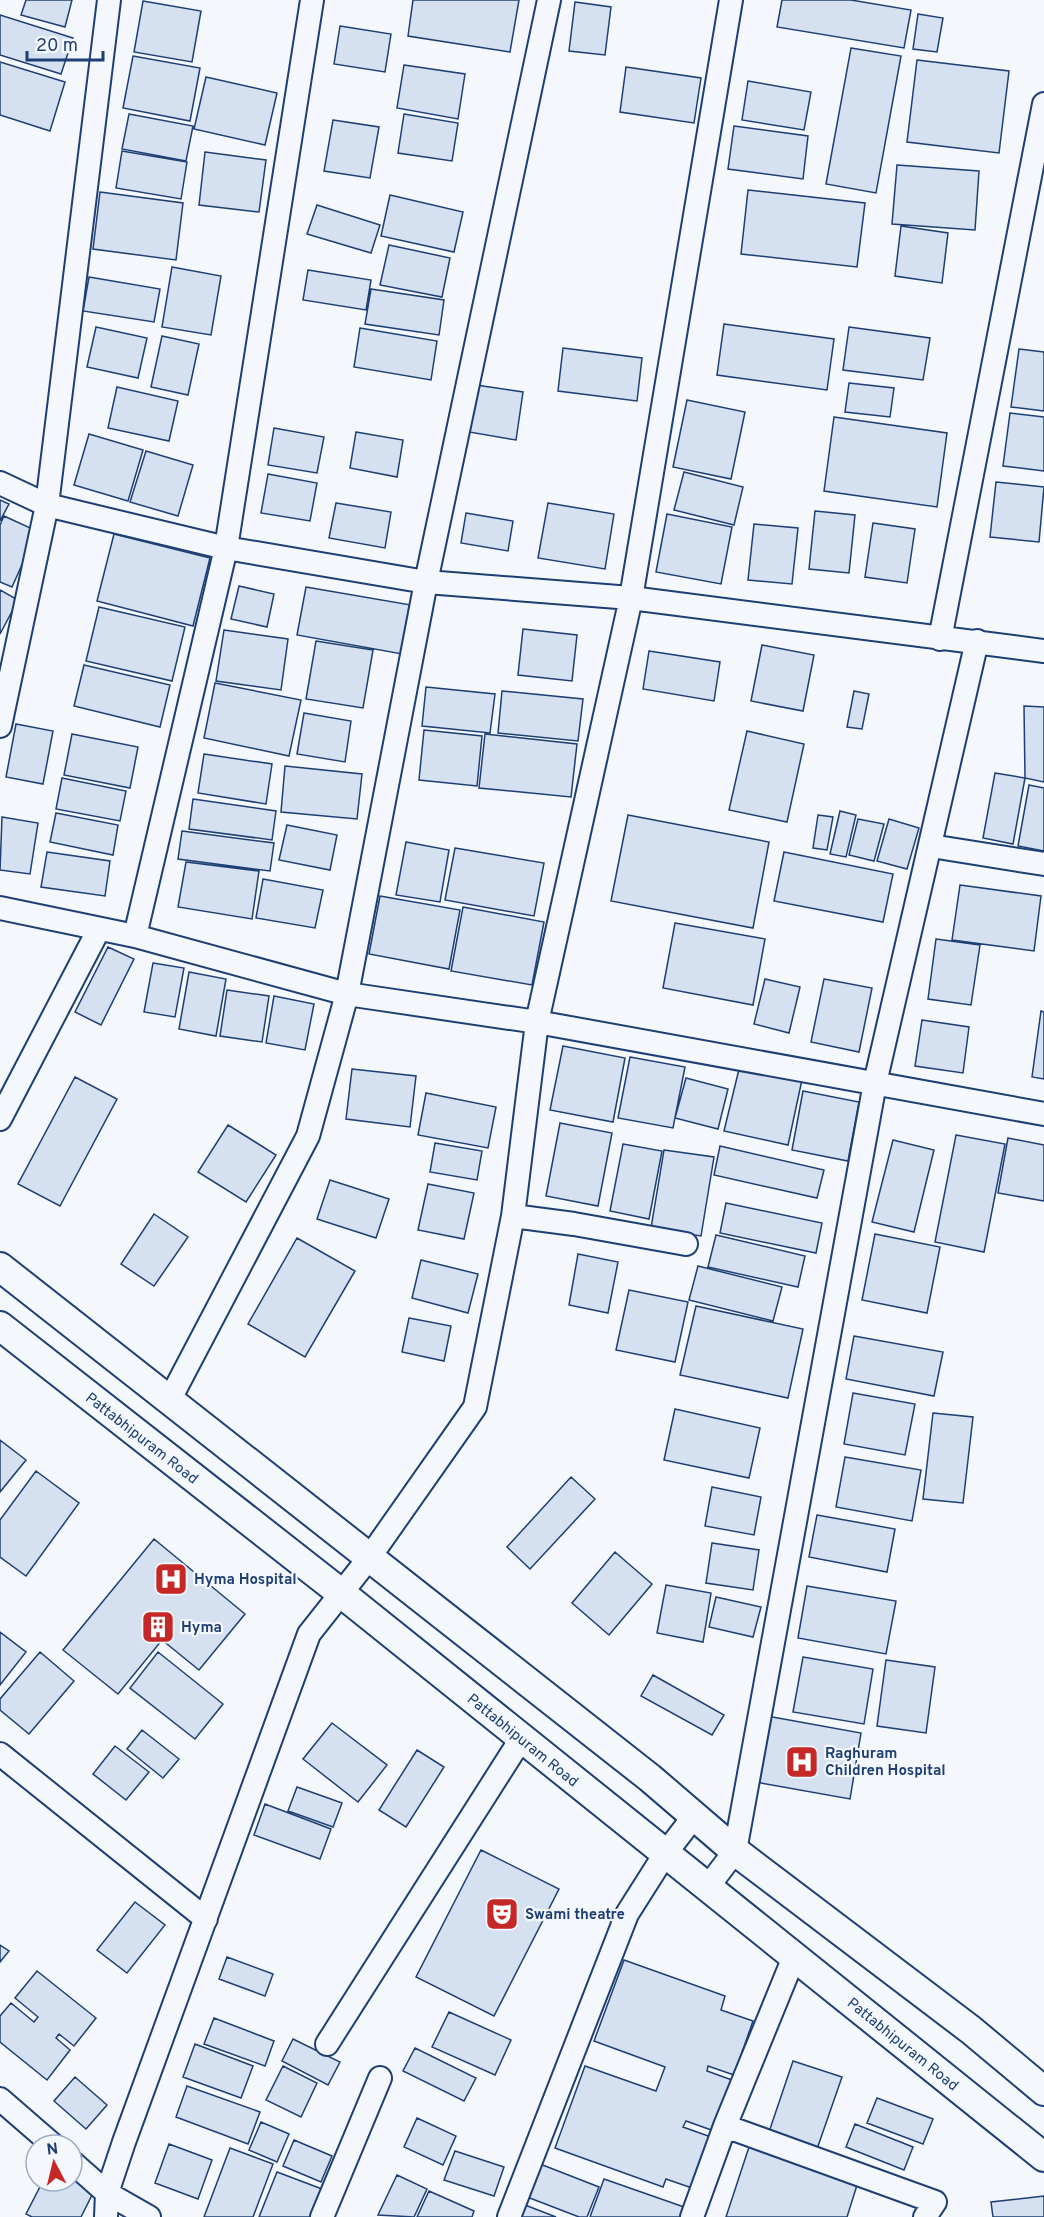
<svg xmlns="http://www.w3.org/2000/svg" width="1044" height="2217" viewBox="0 0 1044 2217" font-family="Overpass,sans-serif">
<rect width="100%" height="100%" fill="#f4f7fb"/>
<path fill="#d5e0f0" stroke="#1d3f73" stroke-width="1.5" d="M26,0H72L65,27L21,15Z
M413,0H519L510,52L408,36Z
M782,0H851L911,10L904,48L777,27Z
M143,1L201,11L192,62L134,52Z
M575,2L611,7L605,55L569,51Z
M918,14L943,18L937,52L913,49Z
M0,15L73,38L61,74L0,55Z
M340,26L391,34L385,72L334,64Z
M851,48L901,56L876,193L826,184Z
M133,56L200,68L190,121L123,108Z
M917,60L1009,71L999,153L907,142Z
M0,62L65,82L50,131L0,115Z
M404,65L465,74L458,119L397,108Z
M626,67L701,78L694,123L620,112Z
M206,77L277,93L265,145L194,129Z
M748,81L811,92L804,130L742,120Z
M129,114L193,126L186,161L122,149Z
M404,114L458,123L452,161L398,153Z
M333,120L379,127L370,178L324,171Z
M734,126L808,136L803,179L728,169Z
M122,151L187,162L181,199L116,188Z
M205,152L266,160L259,212L199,205Z
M897,165L979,171L975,230L892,224Z
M748,190L865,203L857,267L741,254Z
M100,192L183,203L176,260L93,249Z
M390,195L463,212L454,252L381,236Z
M317,205L380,225L371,253L307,234Z
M901,226L948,233L942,283L895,276Z
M389,245L450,258L442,297L380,285Z
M172,267L221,276L211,335L162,327Z
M308,270L371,280L366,310L303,300Z
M89,277L160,289L154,322L83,311Z
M371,289L444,300L439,335L365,324Z
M724,324L834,339L827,390L717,375Z
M96,327L147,338L138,378L87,367Z
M849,327L930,338L923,380L843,370Z
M360,328L437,341L431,380L354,367Z
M162,336L199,344L188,395L151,387Z
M563,348L642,358L637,401L558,391Z
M1019,349L1044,352V411L1011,407Z
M849,383L894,388L890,417L845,412Z
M476,385L523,392L516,440L469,432Z
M117,387L178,401L169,441L108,428Z
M687,400L745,412L731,479L673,467Z
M1010,413L1044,417V471L1003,466Z
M834,417L947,433L937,507L824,491Z
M274,428L324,437L317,473L268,465Z
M356,432L403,440L397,477L350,468Z
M89,434L143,450L128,501L74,485Z
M146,451L193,465L178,516L130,502Z
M684,472L743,487L734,525L674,510Z
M268,474L317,483L310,521L261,513Z
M996,482L1044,487L1039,542L990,537Z
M0,500L9,504L0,521Z
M336,503L391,512L385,548L329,538Z
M548,503L614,514L605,569L538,558Z
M815,511L855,515L849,573L809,569Z
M466,513L513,521L508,551L461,543Z
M667,514L732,527L721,584L656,572Z
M4,516L37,531L12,587L0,582V525Z
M873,523L915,529L907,583L865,577Z
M754,524L798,528L792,584L748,580Z
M114,534L210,558L193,626L97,601Z
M239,586L274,594L267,627L231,619Z
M306,587L411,605L402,654L297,635Z
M0,590L18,600L0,634Z
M99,607L185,627L172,681L86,661Z
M523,629L577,635L572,681L518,675Z
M224,630L288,639L281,690L216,681Z
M316,641L373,650L363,708L306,699Z
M762,645L814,655L803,711L751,701Z
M649,651L720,662L714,701L643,689Z
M84,665L170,685L160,727L74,706Z
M215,683L301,700L289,756L204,738Z
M426,687L495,694L490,733L422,726Z
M502,691L583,699L578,741L498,733Z
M854,691L869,694L862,729L847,727Z
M1024,706L1044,707V782L1025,778Z
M304,713L351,721L345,762L297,754Z
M16,724L53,731L43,784L6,777Z
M424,730L482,736L477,786L419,780Z
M747,731L804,744L787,822L729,810Z
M72,734L138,747L130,788L64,775Z
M485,734L577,744L571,797L479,788Z
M204,754L272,764L266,804L198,793Z
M285,766L362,774L357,819L281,812Z
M995,773L1025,778L1013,844L983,838Z
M62,778L126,791L120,821L56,809Z
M1029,785L1044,788V851L1018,846Z
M193,799L276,811L272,840L189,829Z
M840,811L856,815L846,857L830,854Z
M56,813L118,825L113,855L50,842Z
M628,815L769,842L753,928L611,901Z
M818,815L833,817L827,850L813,848Z
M2,817L38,823L30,874L0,870Z
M858,819L884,824L874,861L849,855Z
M889,819L919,828L907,869L877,861Z
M287,825L337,835L330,870L279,860Z
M182,831L274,843L270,871L178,859Z
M406,842L449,850L440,902L396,895Z
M455,848L544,863L534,916L445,900Z
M47,852L110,861L105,896L41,887Z
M784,852L893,874L883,922L774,901Z
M186,862L259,871L252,919L178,907Z
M263,879L323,890L315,928L256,918Z
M960,885L1041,896L1034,951L952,940Z
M380,896L460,910L449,969L369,954Z
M463,907L544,922L532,985L451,971Z
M675,923L765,939L753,1005L663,988Z
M936,939L980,945L971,1005L928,999Z
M108,947L134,959L101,1025L75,1012Z
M153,963L184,968L175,1017L144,1012Z
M189,972L226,979L216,1036L179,1029Z
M765,979L800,987L789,1033L754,1024Z
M824,979L872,988L859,1052L811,1042Z
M227,990L269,996L262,1042L220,1036Z
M274,996L314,1004L305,1050L266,1043Z
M1041,1011L1044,1012V1079L1032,1077Z
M922,1020L969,1027L963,1073L915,1066Z
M563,1046L625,1058L613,1122L550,1110Z
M630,1057L685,1067L673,1128L618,1118Z
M741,1061L803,1075L788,1145L724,1131Z
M352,1069L416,1076L410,1127L346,1119Z
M75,1077L117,1099L60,1206L18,1184Z
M686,1078L728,1089L718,1129L675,1118Z
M803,1091L859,1102L848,1161L792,1150Z
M426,1093L496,1107L488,1148L418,1135Z
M560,1123L612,1133L598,1206L546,1196Z
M228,1125L276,1155L246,1202L198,1172Z
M956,1135L1005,1144L984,1252L935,1242Z
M1008,1138L1044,1145V1201L998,1193Z
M893,1140L934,1150L914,1232L872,1222Z
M435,1143L482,1151L477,1180L430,1172Z
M623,1144L662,1151L649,1219L610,1211Z
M720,1146L824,1170L817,1198L714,1175Z
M664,1150L714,1157L701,1236L651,1228Z
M330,1180L389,1199L376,1238L317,1219Z
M428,1184L474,1193L464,1239L418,1230Z
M726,1203L822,1223L816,1253L720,1233Z
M154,1214L188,1237L154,1286L121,1264Z
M875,1234L940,1247L927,1313L862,1300Z
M716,1235L805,1256L798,1287L708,1267Z
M297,1238L355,1271L305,1357L248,1324Z
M578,1254L618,1262L608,1313L569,1305Z
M421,1260L478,1274L468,1313L412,1298Z
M698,1266L782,1287L773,1321L689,1300Z
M629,1290L688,1302L675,1362L616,1350Z
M696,1306L803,1329L788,1398L680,1375Z
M409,1318L451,1326L444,1361L402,1352Z
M854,1336L943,1352L934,1396L846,1379Z
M853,1393L915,1404L905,1455L844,1444Z
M675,1409L760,1428L749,1478L664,1460Z
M933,1413L973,1417L963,1503L923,1499Z
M0,1440L26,1460L0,1492Z
M845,1457L921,1470L912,1521L836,1507Z
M36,1471L79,1503L26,1576L0,1557V1520Z
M571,1477L595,1499L530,1569L507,1547Z
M712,1487L761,1497L754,1535L705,1526Z
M817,1515L895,1529L887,1572L809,1557Z
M154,1539L245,1614L199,1670L162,1640L118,1694L63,1650Z
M712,1543L759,1550L753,1590L706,1583Z
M615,1552L652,1584L609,1635L572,1603Z
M666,1585L711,1593L703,1642L657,1633Z
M807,1586L896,1601L886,1654L798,1638Z
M716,1597L761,1607L753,1637L709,1627Z
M0,1632L26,1652L0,1685Z
M40,1652L74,1681L29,1734L0,1710V1699Z
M158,1652L223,1704L195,1739L130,1688Z
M803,1657L873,1669L864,1724L793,1712Z
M886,1660L935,1667L926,1733L877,1726Z
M653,1675L724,1715L712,1735L641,1696Z
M767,1716L861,1733L850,1799L755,1782Z
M332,1723L387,1765L358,1802L303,1759Z
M142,1730L179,1759L163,1778L127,1749Z
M115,1746L149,1772L126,1800L93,1774Z
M417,1750L444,1767L406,1827L379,1810Z
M297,1787L342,1803L333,1827L288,1811Z
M265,1804L331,1829L320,1859L254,1835Z
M481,1850L559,1889L494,2016L416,1977Z
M135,1902L165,1925L127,1973L97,1950Z
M0,1945L9,1951L0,1962Z
M227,1957L273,1974L265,1996L219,1979Z
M624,1960L725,1996L721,2010L753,2021L734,2075L708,2066L707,2071L732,2080L714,2131L686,2121L683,2127L711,2137L692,2188L666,2179L663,2187L555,2148L585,2066L656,2091L665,2067L594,2041Z
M37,1971L96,2018L74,2046L59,2034L56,2038L70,2050L47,2080L0,2042V2016L11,2003L34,2022L38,2017L15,1998Z
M449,2012L511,2040L495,2075L432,2047Z
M214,2018L274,2041L265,2066L204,2044Z
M293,2039L340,2062L328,2085L282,2061Z
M195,2044L253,2066L241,2098L183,2077Z
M415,2048L476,2078L464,2101L403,2071Z
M793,2061L842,2077L817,2149L769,2132Z
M283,2066L317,2083L301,2117L266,2100Z
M75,2077L107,2105L86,2129L54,2101Z
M187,2086L260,2112L248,2144L176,2117Z
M877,2098L933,2119L923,2144L867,2123Z
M417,2118L456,2136L443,2165L404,2147Z
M261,2122L289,2134L277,2162L249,2150Z
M855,2124L913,2147L904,2170L846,2147Z
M294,2140L332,2156L321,2182L283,2166Z
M169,2144L212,2160L198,2199L155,2183Z
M749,2147L858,2182L847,2217H726Z
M230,2148L273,2164L253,2217H204Z
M455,2151L504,2167L494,2196L444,2180Z
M535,2162L599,2187L587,2217H579L522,2195Z
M277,2172L322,2189L311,2217H259Z
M72,2173L97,2185L81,2217H32L26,2214L43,2181H72Z
M397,2175L427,2189L414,2217L378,2215Z
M604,2179L684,2207L680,2217H590Z
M429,2191L474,2211L472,2217H417Z
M1044,2196V2217H993L991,2202Z
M525,2205L556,2217H521Z"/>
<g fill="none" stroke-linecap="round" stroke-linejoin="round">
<defs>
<path id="minor" d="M0,483L47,505L226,548L426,582L631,598L1044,651
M940,639L1044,104
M0,726L47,505L109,0
M931,846L1044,864
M0,908L135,936L347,994L537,1022L1044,1114
M135,936L226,548L312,0
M0,1119L99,929
M513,1216L574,1224L686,1244
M170,1399L308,1136L347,994L426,582L549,0
M0,1754L206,1919
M707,1888L735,1851L875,1083L977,641
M327,2044L521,1739
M0,2099L53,2145
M725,2126L935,2202L925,2217
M72,2162L107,2193L149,2217
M106,2217L107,2193L124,2142L309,1634L369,1558L475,1407L513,1216L537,1022L631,598L731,0
M322,2217L380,2078
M509,2217L627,1914L665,1854L695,1815
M692,2217L725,2126L794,1957"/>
<path id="tertiary" d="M0,1267L650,1778L735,1851L971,2030L1044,2091
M0,1326L341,1593L1044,2157"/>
</defs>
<use href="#minor" stroke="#1d3f73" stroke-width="26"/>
<use href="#tertiary" stroke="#1d3f73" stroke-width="32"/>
<use href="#minor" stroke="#f4f7fb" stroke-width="22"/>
<use href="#tertiary" stroke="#f4f7fb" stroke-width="28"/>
</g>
<defs>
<symbol id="hospital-square" viewBox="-11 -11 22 22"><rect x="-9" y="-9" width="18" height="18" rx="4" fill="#c62828" stroke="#f4f7fb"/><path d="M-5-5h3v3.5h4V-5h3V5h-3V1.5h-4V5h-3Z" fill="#fff"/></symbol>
<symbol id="building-square" viewBox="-11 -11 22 22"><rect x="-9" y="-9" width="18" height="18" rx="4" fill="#c62828" stroke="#f4f7fb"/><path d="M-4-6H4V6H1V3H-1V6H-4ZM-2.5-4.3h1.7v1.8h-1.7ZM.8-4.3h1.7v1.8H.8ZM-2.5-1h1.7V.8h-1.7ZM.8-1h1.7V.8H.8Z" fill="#fff"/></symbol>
<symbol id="theatre-square" viewBox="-11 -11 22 22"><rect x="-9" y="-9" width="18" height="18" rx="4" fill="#c62828" stroke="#f4f7fb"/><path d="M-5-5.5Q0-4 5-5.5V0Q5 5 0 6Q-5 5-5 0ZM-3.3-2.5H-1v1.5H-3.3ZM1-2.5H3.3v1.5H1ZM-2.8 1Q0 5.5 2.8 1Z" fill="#fff"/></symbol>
</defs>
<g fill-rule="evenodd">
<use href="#hospital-square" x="152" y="1560" width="38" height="38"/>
<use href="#building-square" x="139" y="1608" width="38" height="38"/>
<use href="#hospital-square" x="783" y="1743" width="38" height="38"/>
<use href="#theatre-square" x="483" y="1895" width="38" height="38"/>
</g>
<g text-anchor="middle" stroke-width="4.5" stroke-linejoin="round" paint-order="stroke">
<g font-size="15" fill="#1d3f73" stroke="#f4f7fb">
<text transform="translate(142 1438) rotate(38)" y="5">Pattabhipuram Road</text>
<text transform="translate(523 1740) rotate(39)" y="5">Pattabhipuram Road</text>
<text transform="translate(903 2044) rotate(39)" y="5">Pattabhipuram Road</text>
</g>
<g font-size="15" font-weight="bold" fill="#1d3f73" stroke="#f4f7fb" text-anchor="start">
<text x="194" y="1584">Hyma Hospital</text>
<text x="181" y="1632">Hyma</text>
<text x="825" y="1758">Raghuram<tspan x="825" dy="17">Children Hospital</tspan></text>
<text x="525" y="1919">Swami theatre</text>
</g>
</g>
<g transform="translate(54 2163) rotate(353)"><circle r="28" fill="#f4f7fb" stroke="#9eadc5" stroke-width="1.5"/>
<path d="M0-4.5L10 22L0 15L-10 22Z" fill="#c62828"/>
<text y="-9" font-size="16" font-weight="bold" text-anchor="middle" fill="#1d3f73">N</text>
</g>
<path d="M27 51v9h76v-9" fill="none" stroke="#1d3f73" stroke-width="3"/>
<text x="36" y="51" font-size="18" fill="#1d3f73" stroke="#f4f7fb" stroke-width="4.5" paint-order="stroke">20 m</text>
</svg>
